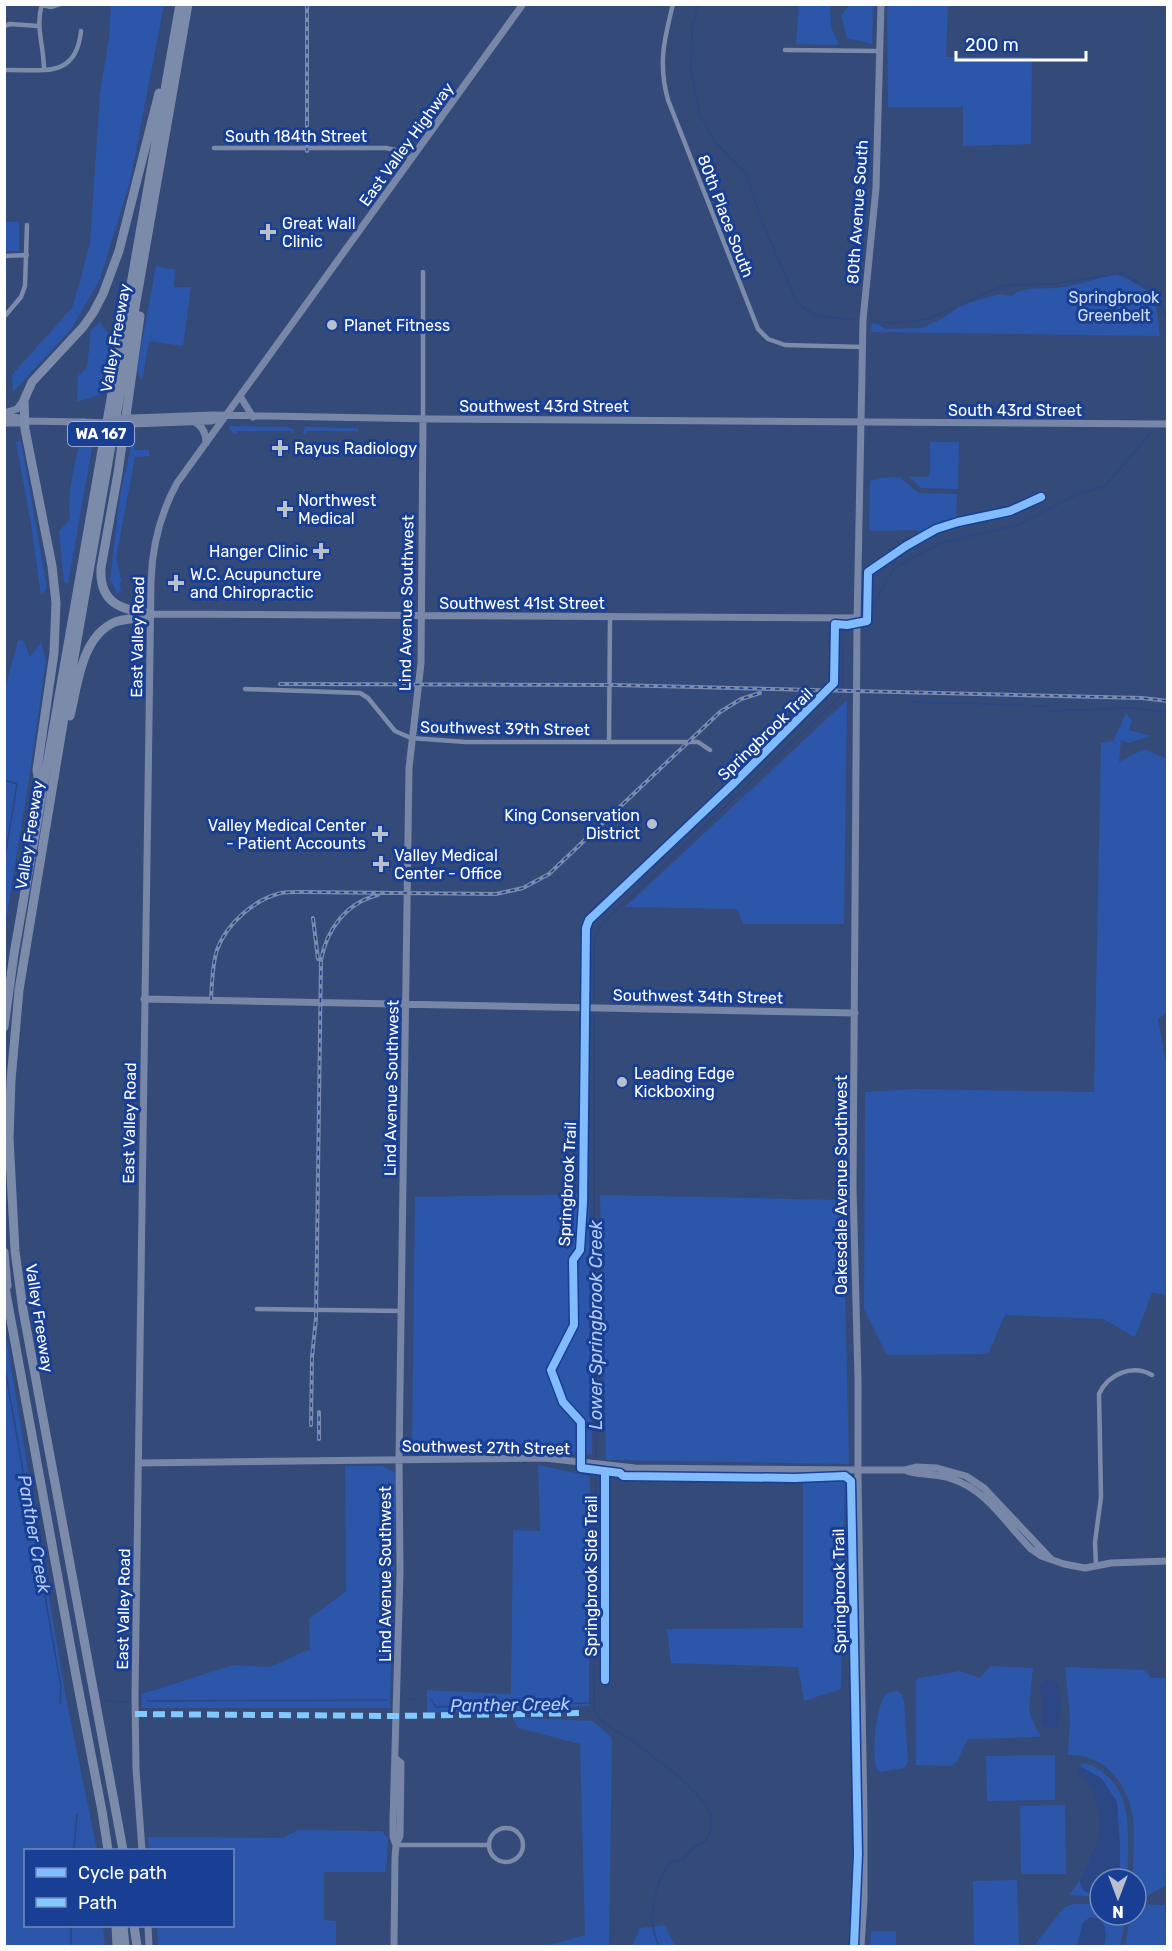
<svg xmlns="http://www.w3.org/2000/svg" width="1172" height="1951" viewBox="0 0 1172 1951" font-family="Rubik,sans-serif">
<rect width="100%" height="100%" fill="#344a78"/>
<path fill="#2c56aa" d="M111,5H164L130,182L100,279L72,328L13,392L12,375L73,306L90,243L100,93L109,38Z
M799,5H830L831,27L839,45L796,44Z
M849,5H873L872,44L847,38L841,15Z
M887,5H948L946,57H1032L1031,144L963,146V107H888Z
M5,222H19V251H5Z
M156,266L175,270L174,287H191L183,346L149,341L142,381L137,370Z
M1116,275L1126,278L1154,295L1160,336L871,332L872,323L877,324L886,329L922,328L941,319L959,307L978,300L1000,294L1011,296C1025,286 1039,289 1056,288C1075,286 1096,278 1116,275Z
M100,322L111,337L102,394L77,402L78,376L87,367L91,330Z
M537,398H539L540,402L593,403L595,399L593,412L564,410L538,411Z
M230,426L288,427L293,429L294,435L292,431H237V434H234L228,427Z
M305,427L358,428V433L357,431H306V435L303,433Z
M83,429L95,431L68,584L64,581L59,531L70,519C66,492 77,456 83,429Z
M134,433H137L134,450H149V456L135,457L116,558L122,582L119,583L121,591L117,594L110,579L120,496Z
M21,441L47,588L41,596L31,524L16,442Z
M930,442H959L958,489L921,488L909,477H927L930,474Z
M899,477L919,493L957,494L956,520L941,524L921,534L917,530L869,531L870,481L879,478Z
M23,640L30,657L41,642L46,661L28,785L5,926L4,692L18,641Z
M847,700L844,924H743L737,909L625,907Z
M1126,714L1132,720L1129,730L1151,736L1129,743L1121,740L1119,762L1144,749L1167,759L1168,1012L1158,1019L1168,1073L1167,1295L1152,1293L1135,1337L1103,1319L1005,1315L988,1354L887,1355L864,1309L865,1092L915,1089L1094,1092L1101,743L1113,741Z
M589,1194L592,1454L412,1449L415,1197Z
M600,1195L843,1200L849,1464L606,1460Z
M4,1325L65,1693L97,1850H26V1926H103L105,1946H5Z
M538,1465L590,1476L589,1706L427,1713V1690L511,1694L513,1530L540,1531Z
M345,1466H383L396,1473L390,1708H142V1694L233,1665L270,1667L310,1649L309,1619L346,1591Z
M803,1481H845L841,1689L804,1701L798,1667L671,1663L667,1629L803,1628Z
M991,1666L1033,1668L1029,1709L1032,1720L1041,1737L968,1739L957,1761L951,1766L916,1765V1681L919,1678L960,1671L979,1678Z
M1065,1667L1143,1670L1147,1672L1151,1678H1167V1885L1144,1898L1136,1897V1879H1133C1132,1858 1136,1833 1132,1813C1126,1781 1102,1753 1068,1755L1070,1719Z
M897,1691L901,1694L904,1701L908,1762L904,1768L880,1772L877,1770C871,1756 876,1710 884,1697C887,1693 892,1692 897,1691Z
M512,1717L593,1721L612,1738L609,1946H529L553,1944L585,1935L580,1744L518,1728Z
M1055,1755V1800L987,1801L986,1756Z
M1083,1763C1093,1765 1100,1769 1107,1776C1136,1803 1126,1844 1128,1879H1119L1120,1847L1117,1802L1101,1778L1081,1767Z
M1065,1805L1066,1874H1021L1020,1806Z
M298,1830L382,1831L388,1838L386,1872H324V1920L336,1921V1946H158L157,1926H232V1850H150L147,1837L283,1838Z
M1017,1880L1019,1946H974L973,1881Z
M1080,1880L1081,1887L1100,1893V1897L1069,1895Z
M1072,1904H1100V1915H1126L1120,1946H1104L1106,1932L1083,1923L1077,1946H1034L1063,1908Z
M1136,1904L1165,1905L1167,1946H1125L1130,1916L1136,1915Z
M665,1925L675,1946H632L640,1928Z
M871,1931H896V1946H870Z"/>
<path fill="#2b4785" d="M1047,1679L1057,1682C1062,1693 1062,1716 1057,1727L1052,1728L1045,1727L1041,1721L1043,1703L1039,1686Z
M1081,1767L1101,1778L1117,1802L1120,1847L1119,1879H1100V1893C1094,1894 1090,1894 1084,1891L1080,1880L1097,1842L1100,1823L1095,1796L1092,1788L1077,1771Z
M1090,1917C1108,1918 1106,1932 1104,1946H1077L1083,1923Z"/>
<g fill="none" stroke-linecap="round" stroke-linejoin="round">
<path stroke="#2b4785" stroke-width="1.5" d="M698,4L692,29L691,70L700,115L714,141L747,175L760,217L797,303L817,316L854,320
M871,321L895,323L928,319L1004,285L1053,284L1122,273L1154,291L1168,319
M1167,413L1168,412
M874,606L884,585L894,568L941,543L1017,525L1076,495L1105,486L1150,434
M910,702L1023,705
M1034,706H1047
M1048,711L1131,708L1168,712
M4,780L17,784L4,863
M594,1000V940L601,925L843,694V634
M594,1013V1360L596,1457
M4,1363L61,1687L60,1704
M596,1474L594,1709C604,1727 612,1727 628,1738C650,1754 701,1789 710,1814C714,1823 710,1831 707,1840L693,1847L683,1860L670,1862C654,1885 646,1921 659,1946
M410,1699H419
M431,1699L436,1707L593,1703
M106,1701L128,1702
M147,1701L388,1700
M74,1850L77,1814
M71,1926V1946"/>
<path stroke="#7d8bab" stroke-width="4.5" d="M42,4C35,26 44,47 44,69
M673,4C664,40 658,64 668,100L758,329L768,339L785,345L862,347
M42,5L51,7L60,4
M4,26L10,24L38,26
M785,50L879,51
M4,70C42,69 76,80 81,31
M214,148H386L396,150L413,158
M4,256L27,255
M423,272V419
M4,317L21,297L25,286L27,225
M245,689L360,693L368,698L395,731L411,738L466,742H698L710,750
M609,742L610,617
M257,1309L401,1311
M1096,1566L1095,1542L1101,1497L1099,1394C1108,1374 1132,1364 1152,1375
M489 1845a17 17 0 1 1 34 0a17 17 0 1 1-34 0Z
M396,1845H488"/>
<path stroke="#7886a7" stroke-width="7" d="M240,396L253,417
M4,413L17,409L24,400
M4,416L20,418L24,421
M132,418L213,415L432,419L1168,424
M193,421C202,425 206,433 206,443
M4,423H20L24,421L83,422
M131,424L212,421L221,418
M151,614L857,618
M144,999L855,1013
M139,1463L544,1458L635,1468L858,1470H905L917,1467L937,1468L966,1476L984,1488L1050,1558
M907,1471C922,1476 938,1473 952,1479C987,1490 1006,1524 1031,1549L1041,1556L1064,1564L1085,1568L1111,1563L1168,1561
M396,1845L393,1837V1821L400,1572L399,1459L409,768L421,663L423,419
M142,1850L136,1769L135,1696L151,582C152,547 160,514 177,483L523,4
M148,1926L149,1946
M394,1946L395,1857L396,1845L400,1836L401,1763L396,1759
M861,1946L864,1901V1815L858,1478V1379L853,1187L857,623L863,320L876,188L881,4"/>
<path stroke="#7d8baa" stroke-width="9" d="M140,316L118,473L101,568C99,603 121,610 151,614
M70,716C78,684 81,637 115,622C124,619 134,619 143,617
M39,783L37,770L54,653L56,603L52,566L25,429L24,400L32,382L83,327L93,313L103,294L119,251L159,93
M4,1027L14,954L180,4
M4,1252L7,1286
M4,1282L76,1676L102,1811L108,1850
M123,1850L23,1310L15,1251L9,1138L11,1080L19,990L72,669L188,4
M116,1926L117,1946
M123,1926L125,1946
M134,1926L137,1946"/>
<defs>
<path id="rail" d="M307,4V151
M280,684L614,685L1142,698L1168,701
M313,918L318,959
M211,1000C212,983 212,966 217,950C226,924 255,899 281,893C287,892 294,892 300,892L496,894L523,888L549,874L720,712L741,699L760,693
M311,1425L312,1357L316,1318L321,960C327,929 346,903 378,895
M319,1439V1412"/>
</defs>
<use href="#rail" stroke="#7d8baa" stroke-width="4"/>
<use href="#rail" stroke="#183f94" stroke-width="1.5" stroke-dasharray="4.5" stroke-linecap="butt"/>
<path stroke="#7886a7" stroke-width="7" d="M83,422L131,424
M110,422L116,419L132,418"/>
<path stroke="#80caff" stroke-width="6" stroke-dasharray="12 6" stroke-linecap="butt" d="M135,1714L397,1716L585,1713"/>
<defs>
<path id="cycleway" d="M605,1472V1680
M854,1946L858,1854L851,1481L845,1476L795,1478L623,1476L620,1473L581,1468V1422L563,1402L551,1370L574,1325L573,1260L580,1250L583,1203L586,928L589,920L734,783L834,683L835,624L847,625L867,621L868,572L906,546L936,529L958,522L1010,511L1041,497"/>
</defs>
<use href="#cycleway" stroke="#183f94" stroke-width="11"/>
<use href="#cycleway" stroke="#80bcff" stroke-width="8"/>
</g>
<g fill="#b8c0d0" stroke="#183f94" stroke-width="2">
<path d="M265 223h6v6h6v6h-6v6h-6v-6h-6v-6h6z"/>
<circle cx="332" cy="325" r="6"/>
<path d="M277 439h6v6h6v6h-6v6h-6v-6h-6v-6h6z"/>
<path d="M282 500h6v6h6v6h-6v6h-6v-6h-6v-6h6z"/>
<path d="M318 542h6v6h6v6h-6v6h-6v-6h-6v-6h6z"/>
<path d="M173 574h6v6h6v6h-6v6h-6v-6h-6v-6h6z"/>
<circle cx="652" cy="824" r="6"/>
<path d="M377 825h6v6h6v6h-6v6h-6v-6h-6v-6h6z"/>
<path d="M378 855h6v6h6v6h-6v6h-6v-6h-6v-6h6z"/>
<circle cx="622" cy="1082" r="6"/>
</g>
<g text-anchor="middle" stroke-width="6" stroke-linejoin="round" paint-order="stroke">
<rect fill="#183f94" stroke="#bac5df" stroke-width="1.5" x="68" y="422" width="66" height="24" rx="4.5"/>
<g font-size="15" font-weight="bold" fill="#fff">
<text x="101" y="439">WA 167</text>
</g>
<g font-size="16" fill="#fff" stroke="#183f94">
<text x="296" y="142">South 184th Street</text>
<text transform="translate(406 144) rotate(-54)" y="6">East Valley Highway</text>
<text transform="translate(857 212) rotate(-86)" y="6">80th Avenue South</text>
<text transform="translate(726 216) rotate(69)" y="6">80th Place South</text>
<text transform="translate(115 338) rotate(-80)" y="6">Valley Freeway</text>
<text x="544" y="412">Southwest 43rd Street</text>
<text x="1015" y="416">South 43rd Street</text>
<text transform="translate(406 603) rotate(-89)" y="6">Lind Avenue Southwest</text>
<text x="522" y="609">Southwest 41st Street</text>
<text transform="translate(137 637) rotate(-89)" y="6">East Valley Road</text>
<text transform="translate(505 728) rotate(1)" y="6">Southwest 39th Street</text>
<text transform="translate(765 734) rotate(-44)" y="6">Springbrook Trail</text>
<text transform="translate(29 835) rotate(-81)" y="6">Valley Freeway</text>
<text transform="translate(698 996) rotate(1)" y="6">Southwest 34th Street</text>
<text transform="translate(391 1088) rotate(-89)" y="6">Lind Avenue Southwest</text>
<text transform="translate(129 1123) rotate(-89)" y="6">East Valley Road</text>
<text transform="translate(567 1184) rotate(-87)" y="6">Springbrook Trail</text>
<text transform="translate(841 1185) rotate(-90)" y="6">Oakesdale Avenue Southwest</text>
<text transform="translate(40 1318) rotate(81)" y="6">Valley Freeway</text>
<text transform="translate(486 1447) rotate(1)" y="6">Southwest 27th Street</text>
<text transform="translate(385 1574) rotate(-90)" y="6">Lind Avenue Southwest</text>
<text transform="translate(591 1576) rotate(-90)" y="6">Springbrook Side Trail</text>
<text transform="translate(839 1591) rotate(-91)" y="6">Springbrook Trail</text>
<text transform="translate(123 1609) rotate(-89)" y="6">East Valley Road</text>
</g>
<g font-size="16" fill="#fff" stroke="#183f94" text-anchor="start">
<text x="282" y="229">Great Wall<tspan x="282" dy="18">Clinic</tspan></text>
<text x="344" y="331">Planet Fitness</text>
<text x="294" y="454">Rayus Radiology</text>
<text x="298" y="506">Northwest<tspan x="298" dy="18">Medical</tspan></text>
<text x="308" y="557" text-anchor="end">Hanger Clinic</text>
<text x="190" y="580">W.C. Acupuncture<tspan x="190" dy="18">and Chiropractic</tspan></text>
<text x="640" y="821" text-anchor="end">King Conservation<tspan x="640" dy="18">District</tspan></text>
<text x="366" y="831" text-anchor="end">Valley Medical Center<tspan x="366" dy="18">- Patient Accounts</tspan></text>
<text x="394" y="861">Valley Medical<tspan x="394" dy="18">Center - Office</tspan></text>
<text x="634" y="1079">Leading Edge<tspan x="634" dy="18">Kickboxing</tspan></text>
</g>
<g font-size="16" fill="#cfdefb" stroke="#183f94">
<text x="1114" y="303">Springbrook<tspan x="1114" dy="18">Greenbelt</tspan></text>
</g>
<g font-size="18" font-style="italic" fill="#b5cbf7" stroke="#183f94">
<text transform="translate(596 1325) rotate(-90)" y="6">Lower Springbrook Creek</text>
<text transform="translate(34 1534) rotate(80)" y="6">Panther Creek</text>
<text transform="translate(510 1705) rotate(-1)" y="6">Panther Creek</text>
</g>
</g>
<rect width="1172" height="1951" fill="none" stroke="#ffffff" stroke-width="12"/>
<rect x="24" y="1849" width="210" height="78" fill="#183f94" stroke="#748cbf" stroke-width="1.5"/>
<rect x="36" y="1868" width="30" height="9" fill="#80bcff" stroke="#748cbf" stroke-width="1.5"/>
<text x="78" y="1879" font-size="18" fill="#ffffff">Cycle path</text>
<rect x="36" y="1898" width="30" height="9" fill="#80caff" stroke="#748cbf" stroke-width="1.5"/>
<text x="78" y="1909" font-size="18" fill="#ffffff">Path</text>
<g transform="translate(1118 1897) rotate(180)"><circle r="28" fill="#183f94" stroke="#748cbf" stroke-width="1.5"/>
<path d="M0-4.5L10 22L0 15L-10 22Z" fill="#b8c0d0"/>
<text y="-9" font-size="16" font-weight="bold" text-anchor="middle" fill="#ffffff">N</text>
</g>
<path d="M956 51v9h130v-9" fill="none" stroke="#ffffff" stroke-width="3"/>
<text x="965" y="51" font-size="18" fill="#ffffff" stroke="#183f94" stroke-width="4.5" paint-order="stroke">200 m</text>
</svg>
